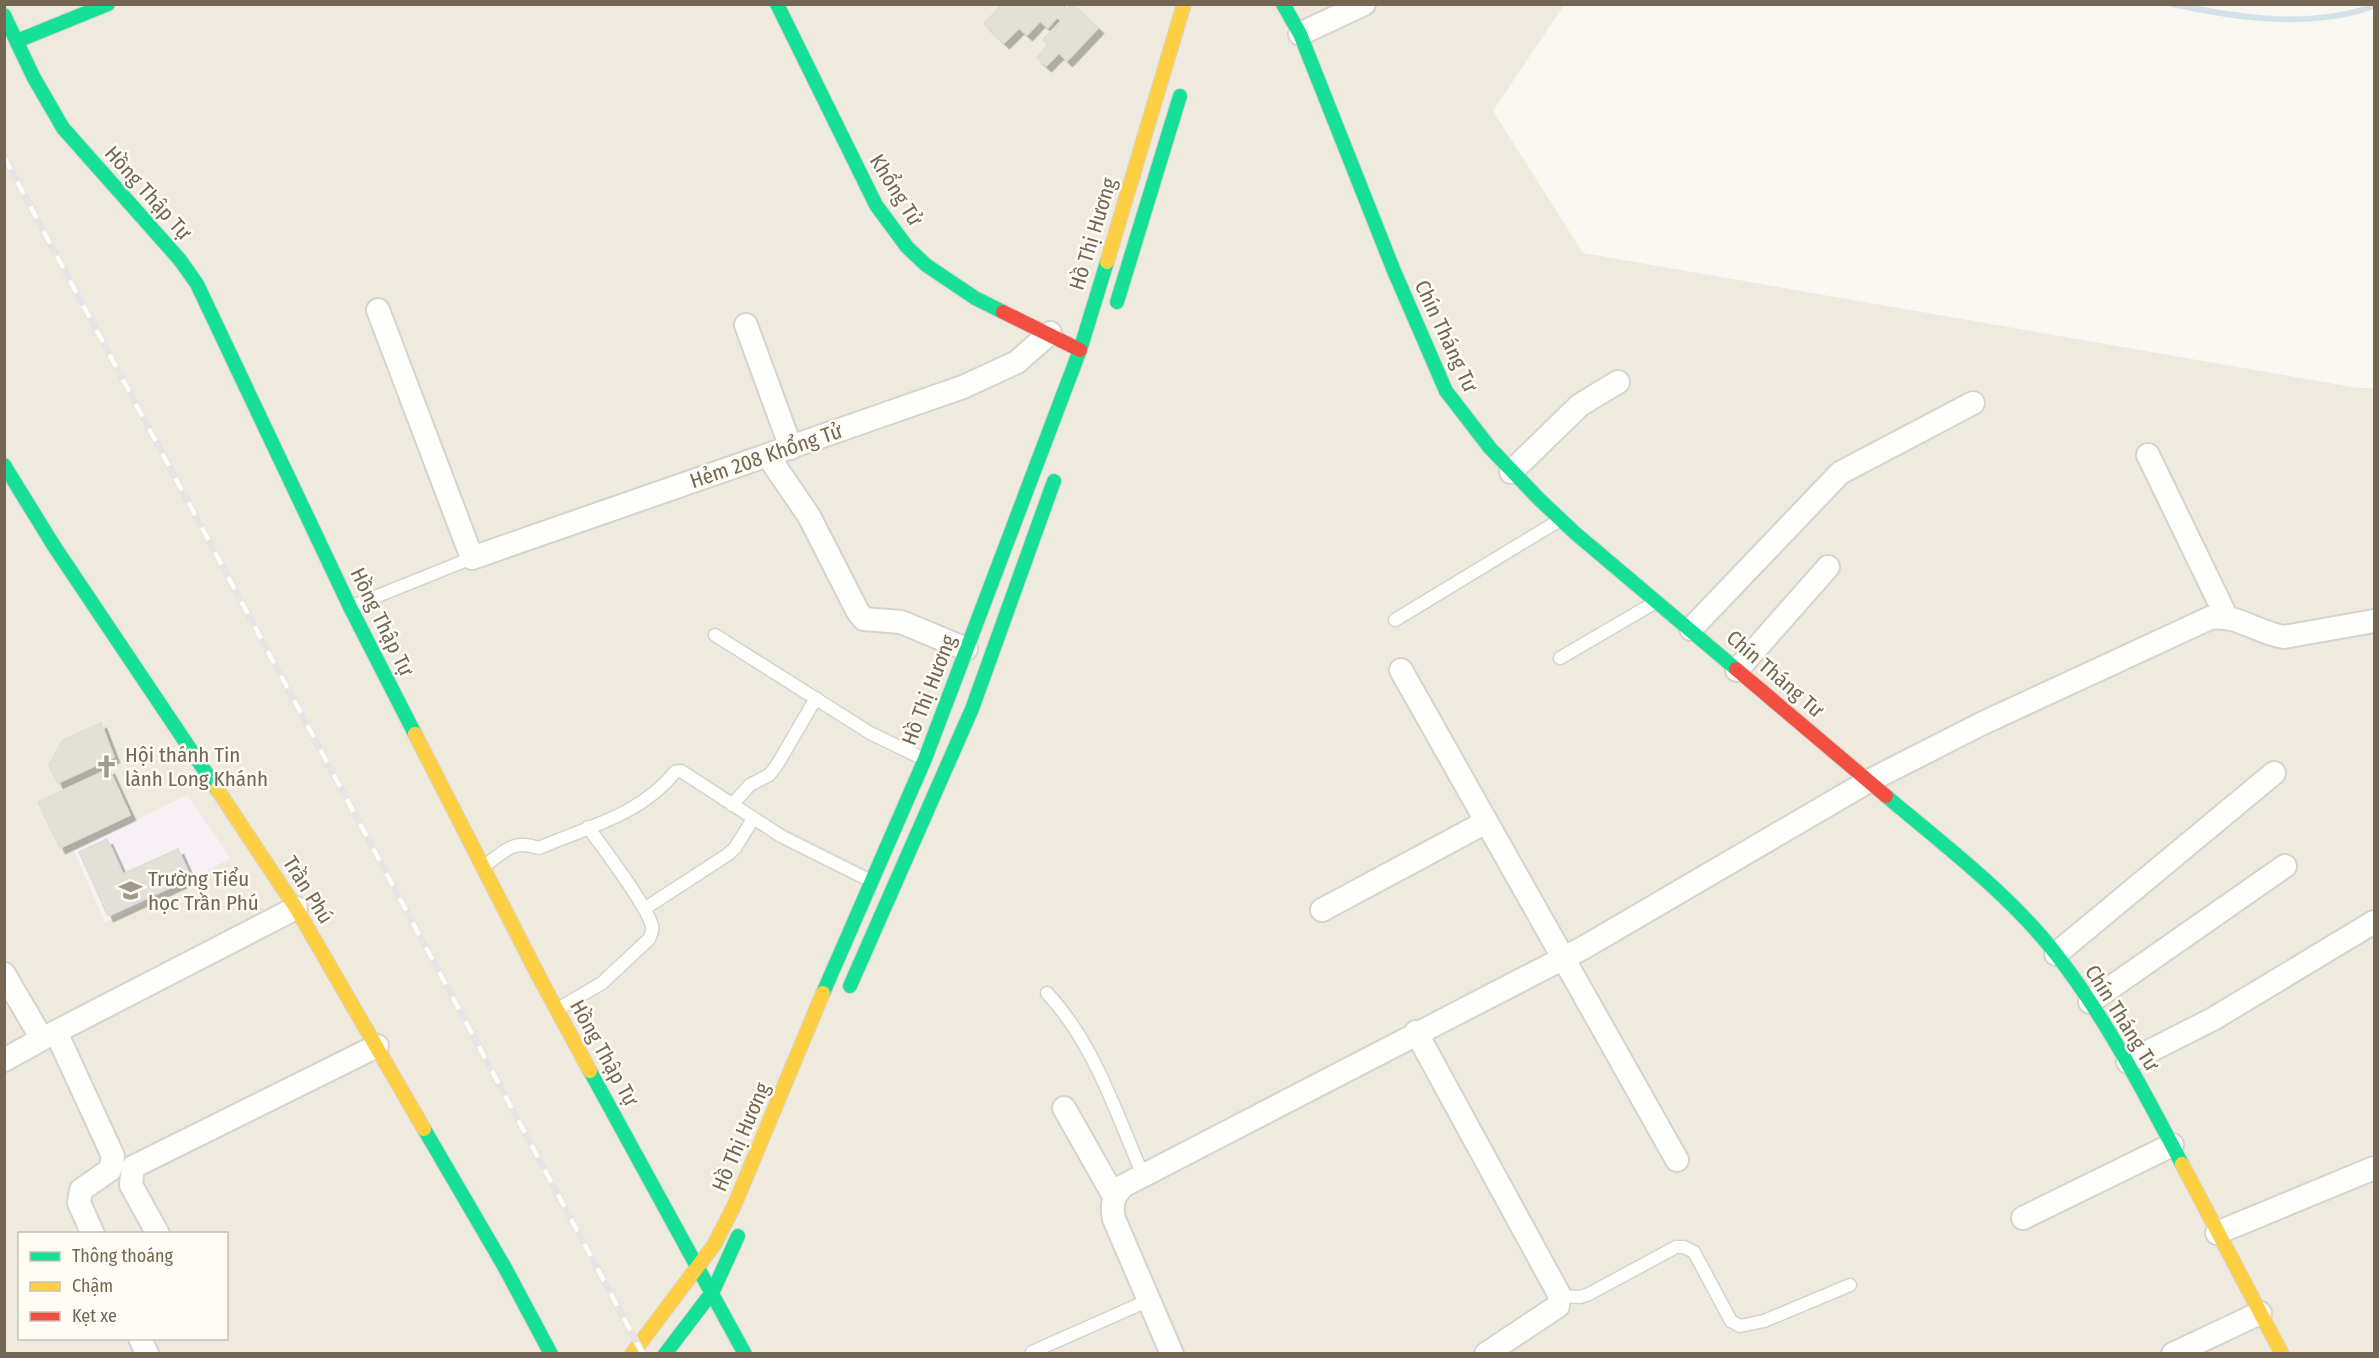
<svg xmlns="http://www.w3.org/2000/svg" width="2379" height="1358" viewBox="0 0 2379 1358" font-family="'Fira Sans Condensed',sans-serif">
<defs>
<filter id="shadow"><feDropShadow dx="5.5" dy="5.5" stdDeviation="0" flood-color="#0004"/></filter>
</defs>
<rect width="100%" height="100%" fill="#f8f7f1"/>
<path fill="#eeeade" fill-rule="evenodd" d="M5,5H1564L1493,111L1583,253L2358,388H2374V1353L5,1354ZM20,1234H226V1338H20Z"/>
<path fill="#f7f0f5" d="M187,795L231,858L105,923L74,851Z"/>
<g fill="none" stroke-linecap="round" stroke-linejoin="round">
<path stroke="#d4e1e7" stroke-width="6" d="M2173,4C2237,18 2311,29 2374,6"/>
</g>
<path fill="#e3e0d8" stroke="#e0dcd4" stroke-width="1.5" filter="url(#shadow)" d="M1002,4H1062L1067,10L1072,4L1098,28L1067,61L1059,53L1046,66L1037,58L1048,45L1043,40L1061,21L1057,17L1048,28L1040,21L1027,35L1019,28L1004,43L984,24Z
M101,723L114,757L58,783L49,765L63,740Z
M109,769L130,815L60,848L38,802Z
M107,839L123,874L178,849L191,878L108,916L79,852Z"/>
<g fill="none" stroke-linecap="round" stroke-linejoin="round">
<defs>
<path id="lane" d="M350,607L472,558
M1395,620L1560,520
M715,635L870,733L924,759
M1560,658L1654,603
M732,805L750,785L769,775L777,765L816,698
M484,866C506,851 512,839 539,848C587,827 641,815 675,772L681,771L781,836L869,880
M644,909L727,855L735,848L753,819
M1047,993C1094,1043 1116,1113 1143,1175
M558,1009L602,983L649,939C651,935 653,931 652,926C647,905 602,847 588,827
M1560,1296L1580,1297L1589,1294L1676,1247H1684L1694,1252L1731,1321L1740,1326L1764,1321L1850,1285
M1032,1352L1147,1301"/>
<path id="street" d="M1300,34L1364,4
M378,310L472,558L963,387L1017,362L1050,333
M746,325L791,448
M2148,455L2226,616
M768,456L809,516L858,612L864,619L901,622L966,649
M1511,472L1580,405L1618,382
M1691,629L1840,473L1973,403
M1401,670L1677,1160
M1737,670L1828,567
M1322,910L1486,822
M2056,954L2274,773
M4,974L42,1039L296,908
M2090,1002L2285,866
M56,1032L113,1156L110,1170L81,1190L79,1203L93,1234
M1416,1032L1560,1296L1558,1306L1486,1354
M4,1060L42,1039
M2128,1062L2213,1019L2374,922
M1064,1108L1114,1196
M2023,1218L2172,1145
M2217,1233L2374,1168
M158,1234L131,1185L133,1167L377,1046
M140,1338L147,1354
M1172,1354L1114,1219C1111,1204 1113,1197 1123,1186L1583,948L1867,782L1981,724L2210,618C2238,614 2257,633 2284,637L2374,621
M2173,1354L2260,1313"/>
<path id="fast" d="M777,4L876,205L907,247L926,265L975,298L1003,312
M1283,4L1300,34L1394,271L1446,391L1490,448L1540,500L1575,533L1736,669
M4,15L34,78L63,128L180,260L197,284L350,607L415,734
M17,41L108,4
M1117,302L1180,96
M4,465L54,546L217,789
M1886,796C1944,845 2009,894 2056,954C2106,1018 2144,1092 2182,1164
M850,986L972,709L1054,481
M823,993L925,759L1080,350L1107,262
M590,1071L745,1354
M424,1129L504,1266L551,1354
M665,1354L713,1291L738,1236"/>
<path id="slow" d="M1107,262L1184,4
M415,734L538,975L590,1071
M217,789L296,908L424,1129
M2182,1164L2282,1354
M632,1354L714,1245L734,1206L823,993"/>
<path id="jam" d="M1003,312L1080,350
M1736,669L1886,796"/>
</defs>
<use href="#lane" stroke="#d6d3cd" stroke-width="15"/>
<use href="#street" stroke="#d6d3cd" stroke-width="26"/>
<use href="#fast" stroke="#d7d4cd" stroke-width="16"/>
<use href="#slow" stroke="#d7d4cd" stroke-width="16"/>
<use href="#jam" stroke="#d7d4cd" stroke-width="16"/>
<use href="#lane" stroke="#fefefd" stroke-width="12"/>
<use href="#street" stroke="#fefefd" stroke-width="22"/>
<use href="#fast" stroke="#16e098" stroke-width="14"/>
<use href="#slow" stroke="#ffcf43" stroke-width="14"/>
<use href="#jam" stroke="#f24e42" stroke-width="14"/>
<defs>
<path id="rail" d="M4,157L643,1354"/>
</defs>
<use href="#rail" stroke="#e7e4e7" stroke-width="7"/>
<use href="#rail" stroke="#fefcf4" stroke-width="4.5" stroke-dasharray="14" stroke-linecap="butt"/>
</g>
<defs>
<symbol id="church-bare" viewBox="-9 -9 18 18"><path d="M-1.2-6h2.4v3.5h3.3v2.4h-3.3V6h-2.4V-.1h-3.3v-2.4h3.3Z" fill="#a2998a" stroke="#fefcf4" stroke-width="2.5" paint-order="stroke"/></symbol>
<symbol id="school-bare" viewBox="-9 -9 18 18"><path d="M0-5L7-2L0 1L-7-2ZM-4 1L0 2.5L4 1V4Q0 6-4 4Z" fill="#a2998a" stroke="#fefcf4" stroke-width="2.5" paint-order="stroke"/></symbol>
</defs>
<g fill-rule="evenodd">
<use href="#church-bare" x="90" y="750" width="33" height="33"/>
<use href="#school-bare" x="114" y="874" width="33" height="33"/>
</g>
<g text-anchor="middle" stroke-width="5" stroke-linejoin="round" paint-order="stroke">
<g font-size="21" fill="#746652" stroke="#fefcf4">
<text transform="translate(896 190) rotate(58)" y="7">Khổng Tử</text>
<text transform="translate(148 193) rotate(48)" y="7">Hồng Thập Tự</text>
<text transform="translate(1093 234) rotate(-73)" y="7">Hồ Thị Hương</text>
<text transform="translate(1446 336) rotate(65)" y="7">Chín Tháng Tư</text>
<text transform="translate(766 456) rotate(-19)" y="7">Hẻm 208 Khổng Tử</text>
<text transform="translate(382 622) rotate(64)" y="7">Hồng Thập Tự</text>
<text transform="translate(1775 674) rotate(41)" y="7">Chín Tháng Tư</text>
<text transform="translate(929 690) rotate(-69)" y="7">Hồ Thị Hương</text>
<text transform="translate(308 890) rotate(58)" y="7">Trần Phú</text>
<text transform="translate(2122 1018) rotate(58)" y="7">Chín Tháng Tư</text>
<text transform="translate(604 1053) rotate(61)" y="7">Hồng Thập Tự</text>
<text transform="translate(741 1137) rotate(-67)" y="7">Hồ Thị Hương</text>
</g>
<g font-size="21" fill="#746652" stroke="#fefcf4" text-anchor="start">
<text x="125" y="762">Hội thánh Tin<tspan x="125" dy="24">lành Long Khánh</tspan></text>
<text x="148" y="886">Trường Tiểu<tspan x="148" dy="24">học Trần Phú</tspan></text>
</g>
</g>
<rect width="2379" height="1358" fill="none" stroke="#746652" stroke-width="12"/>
<rect x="18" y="1232" width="210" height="108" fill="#fefcf4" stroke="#c7c0b3" stroke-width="1.5"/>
<rect x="30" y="1252" width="30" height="9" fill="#16e098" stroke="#c7c0b3" stroke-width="1.5"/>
<text x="72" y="1262" font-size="18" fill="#746652">Thông thoáng</text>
<rect x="30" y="1282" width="30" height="9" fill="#ffcf43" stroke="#c7c0b3" stroke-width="1.5"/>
<text x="72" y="1292" font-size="18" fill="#746652">Chậm</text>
<rect x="30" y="1312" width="30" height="9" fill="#f24e42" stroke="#c7c0b3" stroke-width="1.5"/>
<text x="72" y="1322" font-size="18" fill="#746652">Kẹt xe</text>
</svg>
